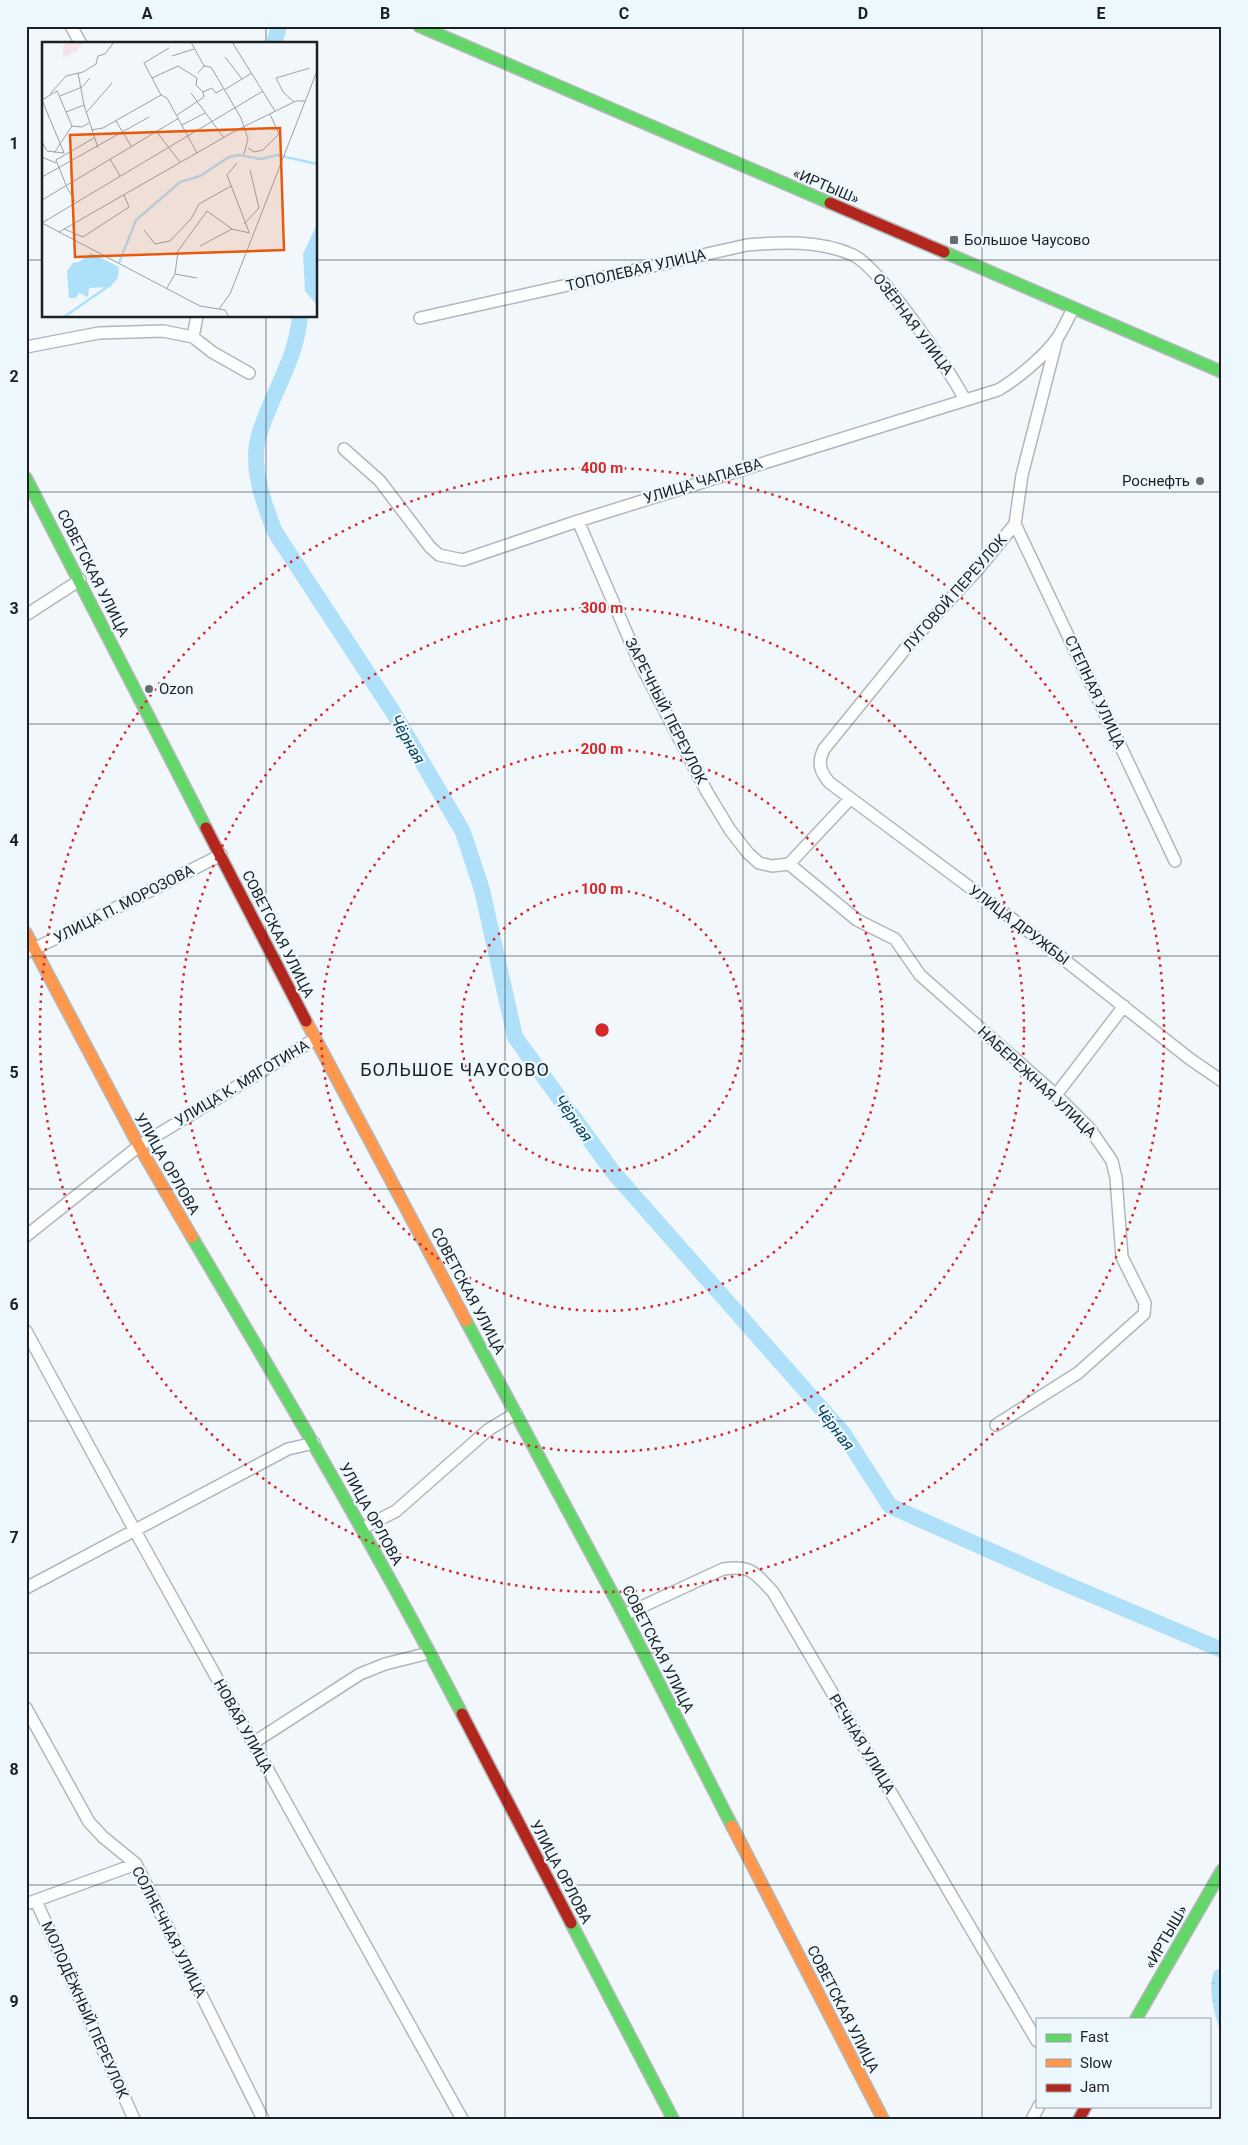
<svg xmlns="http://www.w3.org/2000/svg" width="1248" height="2145" viewBox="0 0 1248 2145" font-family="Roboto,sans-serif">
<defs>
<pattern id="water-ripples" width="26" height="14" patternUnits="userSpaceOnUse" patternTransform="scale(1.25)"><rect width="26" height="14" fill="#afe0fa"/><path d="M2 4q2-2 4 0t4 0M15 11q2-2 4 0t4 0" fill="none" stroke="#96c0d6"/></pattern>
</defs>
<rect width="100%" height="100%" fill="#f1f7fa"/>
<path fill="url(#water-ripples)" d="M1222,1968V2035C1215,2018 1207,1988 1214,1971Z"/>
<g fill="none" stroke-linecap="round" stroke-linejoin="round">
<path stroke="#afe0fa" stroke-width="16" d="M274,44L279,26
M300,316C296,360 273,391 260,432C249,464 263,502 275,532L393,712L463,832L482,890L515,1037L613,1172L843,1433L890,1506L1054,1579L1222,1650"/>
<defs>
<path id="street" d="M71,26L81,44
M420,318L747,245C781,242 820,240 853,255C880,268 950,370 965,400
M193,337L197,316
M1057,339L1022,475L1015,524L979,568L910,643L824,749C817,763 820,772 830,783L1023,927L1190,1059L1222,1081
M26,347L99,333L163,331L193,337L212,352L249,373
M344,449L380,481L430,547L439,555L463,560L578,521L998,390C1017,379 1046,355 1058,337C1064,328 1068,318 1073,309
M578,521L638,659L707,792L730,830L748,853L759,863L772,866L789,864
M1015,524L1175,861
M26,615L80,580
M789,864L857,920L895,939L920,975L1056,1095L1090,1129L1112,1161L1116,1178L1122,1257L1145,1303L1144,1314L1078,1373L996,1425
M789,864L850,799
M26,953L221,855
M1056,1095L1124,1006
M26,1236L139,1146L315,1039
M26,1331L134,1529L462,2119
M363,1528L396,1511L488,1430L516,1413
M26,1588L288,1449L314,1443
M624,1615L723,1569C751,1565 754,1572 773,1592L1037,2041
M26,1708L89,1822L103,1837L136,1864L263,2119
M253,1743L360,1674L385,1664L429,1653
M36,1901L134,2119
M26,1904L136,1864
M1032,2119L1039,2106"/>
<path id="fast" d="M419,26L830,203
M944,252L1222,372
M26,478L206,828
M192,1237C285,1394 378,1552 462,1714
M466,1321L624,1615L732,1826
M571,1923L673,2119
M1136,2019L1222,1870"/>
<path id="slow" d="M26,933L139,1146L192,1237
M306,1021L466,1321
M732,1826L883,2119"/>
<path id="jam" d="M830,203L944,252
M206,828L306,1021
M462,1714L571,1923
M1079,2119L1086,2106"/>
</defs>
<use href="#street" stroke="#b2b7ba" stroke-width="14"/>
<use href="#fast" stroke="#b2b7ba" stroke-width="14"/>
<use href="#slow" stroke="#b2b7ba" stroke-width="14"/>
<use href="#jam" stroke="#b2b7ba" stroke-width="14"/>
<use href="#street" stroke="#fdfefe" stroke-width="11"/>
<use href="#fast" stroke="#63d668" stroke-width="11"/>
<use href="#slow" stroke="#ff974d" stroke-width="11"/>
<use href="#jam" stroke="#b3261e" stroke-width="11"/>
</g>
<path fill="none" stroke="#1c2023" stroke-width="1" stroke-opacity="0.55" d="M266,26V44M505,26V2119M743,26V2119M982,26V2119M26,260H44M316,260H1222M266,316V2119M26,492H1222M26,724H1222M26,956H1222M26,1189H1222M26,1421H1222M26,1653H1222M26,1885H1222"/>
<g fill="none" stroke="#d62828" stroke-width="2.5" stroke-dasharray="2.5 5">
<circle cx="602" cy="1030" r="141"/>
<circle cx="602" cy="1030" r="281"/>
<circle cx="602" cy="1030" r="422"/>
<circle cx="602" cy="1030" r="562"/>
</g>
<g fill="#676b6e" stroke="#edf8fe" stroke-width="2">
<rect x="949" y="235" width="10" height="10" rx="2.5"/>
<circle cx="1200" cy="481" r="5"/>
<circle cx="149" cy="689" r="5"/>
</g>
<g text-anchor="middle" stroke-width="4.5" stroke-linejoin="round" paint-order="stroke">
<g font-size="15" fill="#1c2023" stroke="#edf8fe">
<text transform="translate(826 186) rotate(23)" y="5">«ИРТЫШ»</text>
<text transform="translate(636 270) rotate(-13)" y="5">ТОПОЛЕВАЯ УЛИЦА</text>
<text transform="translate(913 324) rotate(53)" y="5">ОЗЁРНАЯ УЛИЦА</text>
<text transform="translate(703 481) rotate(-17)" y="5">УЛИЦА ЧАПАЕВА</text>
<text transform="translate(93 573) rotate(63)" y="5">СОВЕТСКАЯ УЛИЦА</text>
<text transform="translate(955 593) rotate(-49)" y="5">ЛУГОВОЙ ПЕРЕУЛОК</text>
<text transform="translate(1095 692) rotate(65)" y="5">СТЕПНАЯ УЛИЦА</text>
<text transform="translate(666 711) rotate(63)" y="5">ЗАРЕЧНЫЙ ПЕРЕУЛОК</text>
<text transform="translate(124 904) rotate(-27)" y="5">УЛИЦА П. МОРОЗОВА</text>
<text transform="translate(1019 925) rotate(37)" y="5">УЛИЦА ДРУЖБЫ</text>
<text transform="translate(278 934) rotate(63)" y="5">СОВЕТСКАЯ УЛИЦА</text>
<text transform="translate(1037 1082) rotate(43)" y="5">НАБЕРЕЖНАЯ УЛИЦА</text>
<text transform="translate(242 1083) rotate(-31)" y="5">УЛИЦА К. МЯГОТИНА</text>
<text transform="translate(167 1164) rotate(60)" y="5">УЛИЦА ОРЛОВА</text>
<text transform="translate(468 1291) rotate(62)" y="5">СОВЕТСКАЯ УЛИЦА</text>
<text transform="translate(371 1514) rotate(61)" y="5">УЛИЦА ОРЛОВА</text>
<text transform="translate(658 1649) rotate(63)" y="5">СОВЕТСКАЯ УЛИЦА</text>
<text transform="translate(243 1726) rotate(61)" y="5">НОВАЯ УЛИЦА</text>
<text transform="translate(862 1744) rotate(59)" y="5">РЕЧНАЯ УЛИЦА</text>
<text transform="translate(561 1872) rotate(62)" y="5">УЛИЦА ОРЛОВА</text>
<text transform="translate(169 1932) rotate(63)" y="5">СОЛНЕЧНАЯ УЛИЦА</text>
<text transform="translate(1166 1937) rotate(-60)" y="5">«ИРТЫШ»</text>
<text transform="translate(843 2009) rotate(63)" y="5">СОВЕТСКАЯ УЛИЦА</text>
<text transform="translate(85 2010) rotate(66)" y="5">МОЛОДЁЖНЫЙ ПЕРЕУЛОК</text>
</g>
<g font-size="15" fill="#1c2023" stroke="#edf8fe" text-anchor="start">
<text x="964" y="245">Большое Чаусово</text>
<text x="1190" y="486" text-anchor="end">Роснефть</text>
<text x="159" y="694">Ozon</text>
</g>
<g font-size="16" font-style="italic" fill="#033f57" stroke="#edf8fe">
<text transform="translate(408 739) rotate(60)" y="6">Чёрная</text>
<text transform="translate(574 1118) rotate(54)" y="6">Чёрная</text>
<text transform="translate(835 1427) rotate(52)" y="6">Чёрная</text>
</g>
<g font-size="18" letter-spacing="1" fill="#1c2023" stroke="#edf8fe">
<text x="455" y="1076">БОЛЬШОЕ ЧАУСОВО</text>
</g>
</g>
<g transform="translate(42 42)">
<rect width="275" height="275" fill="#f1f7fa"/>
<path d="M26,0H41L35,9L21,16V3Z" fill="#f6e5e8"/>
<path d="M275,182V263L263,249L261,212ZM49,211L77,225L76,236L68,245L47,246L46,255L37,251L34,256H27L25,229L31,221L37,220Z" fill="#afe0fa"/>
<path fill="none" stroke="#afe0fa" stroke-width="2.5" d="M77,221L94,178L138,140L158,134L187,115L197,113L219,117L235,113L275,122M22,275L68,243"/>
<path fill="none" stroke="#9ca1a4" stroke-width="1" d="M149,0L162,24L156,31M190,0L233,69M130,14L152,7M183,15L200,37M162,24L169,25L199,76L206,97L202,112M36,31L42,63M110,36L102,21L127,6M182,48L210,31M149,51L182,96M8,52L24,34L41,30L54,22L56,14L63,12L72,0M119,53L110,36L136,24L155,36L154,43L161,50M119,53L125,56L155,111M18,54L40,45L48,36M0,58L22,111L5,109L0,100M0,58L15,49L30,84L40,85L47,81M252,60L241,50L234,36L268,26M24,70L42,63L56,106M44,71L70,41M135,73L162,55L161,50L170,46L174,51L181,47M74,79L89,104M140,83L163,71M49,88L61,86L119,53M114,89L138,120M206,106L212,110L221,108L237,92L228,72M12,111L30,84M0,115L14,121M68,117L78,134M195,121L185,133L207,190M0,135L107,75M24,143L14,118L52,96M24,144L33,159M0,158L137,76M0,181L221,49M0,181L158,264L183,268L187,275M202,182L217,166L208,128M22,187L41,195L87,165L82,153M102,188L113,202L128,199L149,177L157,162L189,144M17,190L193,89L254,59H263M158,204L190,187M133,232L136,209L165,169L190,187L208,191M125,246L133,232L155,236M177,267L188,252L275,29"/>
<path fill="#e8590c" fill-opacity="0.15" stroke="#e8590c" stroke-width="2.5" d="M238,86L242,208L33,215L28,93Z"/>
<rect width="275" height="275" fill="none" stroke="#1c2023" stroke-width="2.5"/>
</g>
<circle cx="602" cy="1030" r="8" fill="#d62828" stroke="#edf8fe" stroke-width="2.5"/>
<g font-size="15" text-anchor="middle" font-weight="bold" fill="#d62828" stroke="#edf8fe" stroke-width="4.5" stroke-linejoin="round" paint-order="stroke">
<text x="602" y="473">400 m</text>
<text x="602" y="613">300 m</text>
<text x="602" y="754">200 m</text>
<text x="602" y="894">100 m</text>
</g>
<rect width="1248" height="2145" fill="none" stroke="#edf8fe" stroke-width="55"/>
<rect x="1036" y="2018" width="175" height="90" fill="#edf8fe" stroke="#99a2a6"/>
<rect x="1046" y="2034" width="25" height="8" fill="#63d668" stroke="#99a2a6"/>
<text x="1080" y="2042" font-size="15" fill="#1c2023">Fast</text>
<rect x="1046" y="2059" width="25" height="8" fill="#ff974d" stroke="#99a2a6"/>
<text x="1080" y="2068" font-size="15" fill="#1c2023">Slow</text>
<rect x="1046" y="2084" width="25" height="8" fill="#b3261e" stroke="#99a2a6"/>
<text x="1080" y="2092" font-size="15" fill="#1c2023">Jam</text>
<rect x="28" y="28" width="1192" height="2090" fill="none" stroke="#1c2023" stroke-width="2"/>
<g font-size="16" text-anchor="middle" font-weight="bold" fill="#1c2023">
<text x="147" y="19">A</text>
<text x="385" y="19">B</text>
<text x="624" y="19">C</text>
<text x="863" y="19">D</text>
<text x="1101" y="19">E</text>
<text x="14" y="149">1</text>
<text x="14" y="382">2</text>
<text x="14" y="614">3</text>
<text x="14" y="846">4</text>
<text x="14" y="1078">5</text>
<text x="14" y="1310">6</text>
<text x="14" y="1543">7</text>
<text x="14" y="1775">8</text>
<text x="14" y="2007">9</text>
</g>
</svg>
